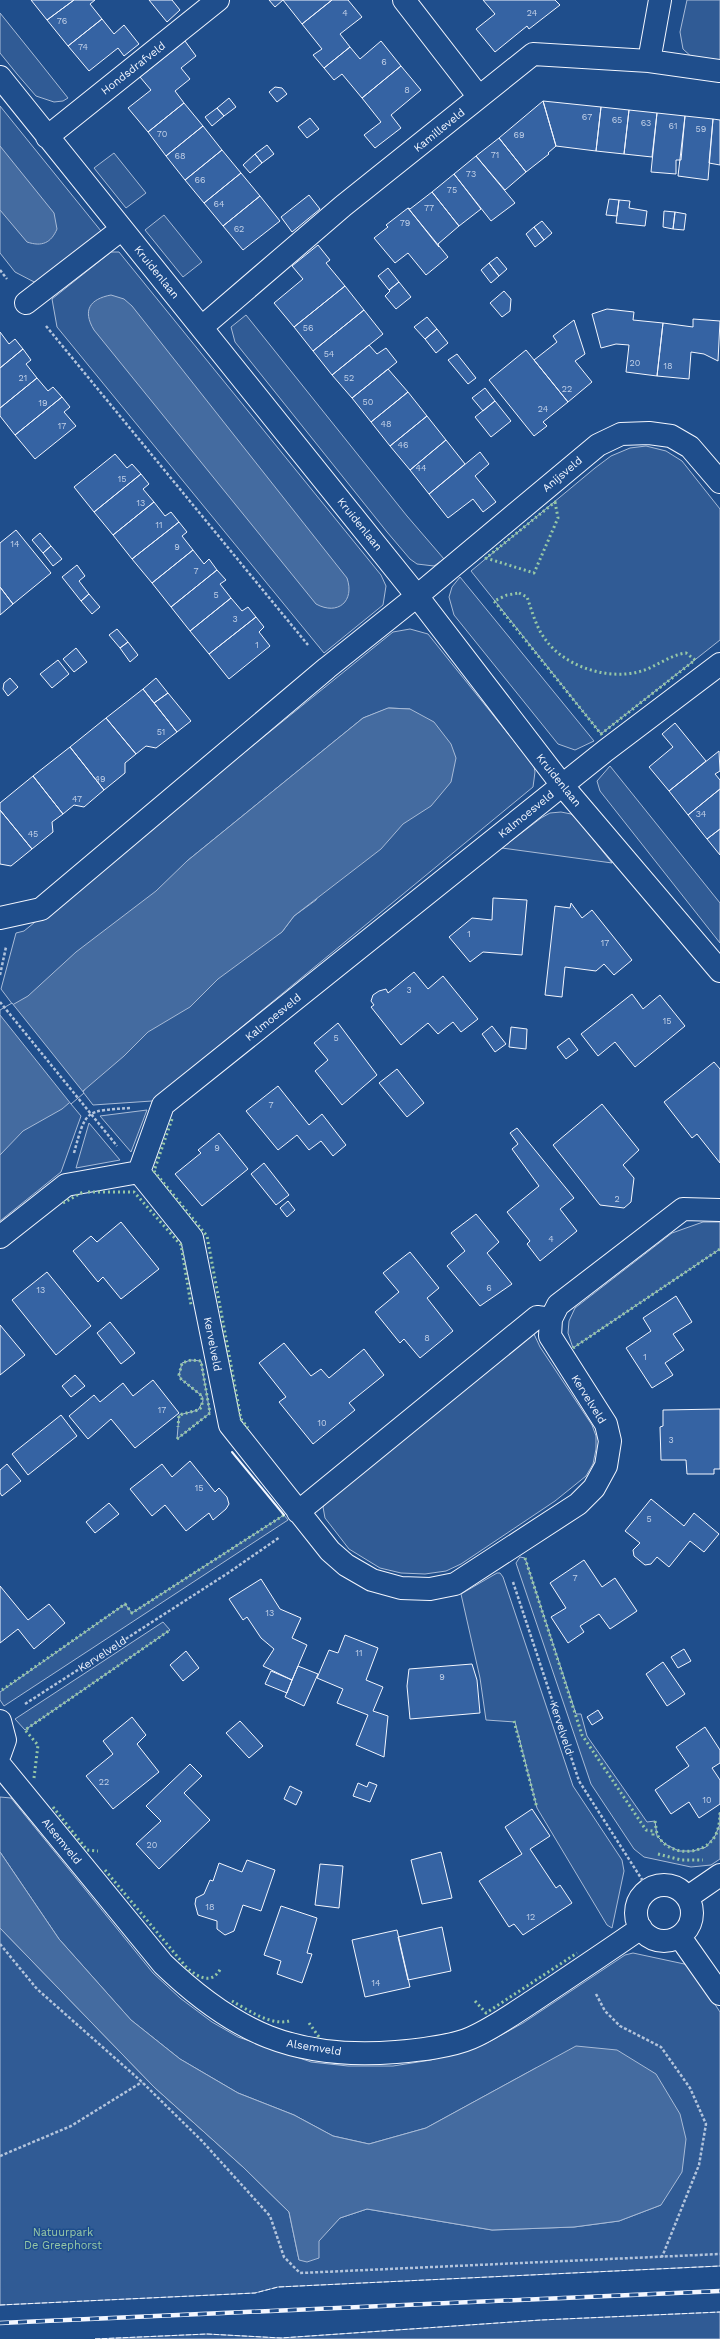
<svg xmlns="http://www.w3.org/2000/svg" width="720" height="2339" viewBox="0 0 720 2339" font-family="'Work Sans',sans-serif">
<rect width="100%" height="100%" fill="#1f4e8c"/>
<path fill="#305b95" stroke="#a8bbd7" d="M687,0H720V62L694,59L683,49L680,32Z
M0,13L37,59L68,98L63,101L54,102L36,96L17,74L0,53Z
M0,106L101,231L38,284L15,272L0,253Z
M114,153L146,193L126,208L94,168Z
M164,215L202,262L183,277L145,230Z
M111,252H119L381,575L386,586L383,605L324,653L57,327L52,299Z
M246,315L407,516L444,559L434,566L417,564L410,559L387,532L235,342L231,327Z
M646,446L666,451L682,461L720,509V640L601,734L471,571L595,468L611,456L630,448Z
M460,577L594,741L575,750L558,744L454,615L449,597L452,587Z
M410,629L428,634L534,766L535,772L533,787L152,1101L93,1105L83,1092L130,1022L282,932L294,916L316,900L410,709L389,708L363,718L187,861L188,881L16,1009L1,989L16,933L24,931L393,632Z
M610,766L720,903V943L600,791L597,781Z
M561,812L571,814L577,819L612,863L502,848L541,818L550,813Z
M61,1092L81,1116L61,1172L0,1221V1140Z
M147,1110L131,1152L100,1116Z
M89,1123L120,1160L76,1168Z
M703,1222H720V1249L573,1348L568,1333L569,1321L575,1308L672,1233Z
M534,1334L540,1347L592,1425L596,1436V1449L593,1464L586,1476L555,1501L461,1564L446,1571L425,1574L401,1573L380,1568L349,1549L325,1518L323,1507L326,1503Z
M191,1360L201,1361L210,1413L177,1439L179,1415L198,1410L203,1401L202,1396L181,1379L179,1375L182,1363Z
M284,1515L288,1520L4,1706L0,1700V1692L125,1604L132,1613Z
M520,1557L525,1558L576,1714H581L587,1736L647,1822L655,1821L657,1836L665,1844L679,1851H693L706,1847L715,1836L720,1824V1812V1859L711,1865L691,1867L644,1857L634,1849L591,1784L516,1563Z
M497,1573H500L503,1577L573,1786L622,1860L624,1871L612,1928L607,1925L537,1808L515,1722L486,1720L480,1678L461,1594Z
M163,1622L170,1630L25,1730L15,1719Z
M0,1797L11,1798L153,1973L180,1998L212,2022L238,2037L311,2062L348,2066H393L431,2060L485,2044L523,2023L625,1955L633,1953L689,1965L720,2012V2266L278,2287L255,2293L0,2305V1928L154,2087L243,2167L289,2212L299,2260L340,2218L367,2209L492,2230L574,2227L619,2221L661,2205L536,2068L426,2128L369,2144L333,2136L294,2115L238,2093L180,2059L131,2020L59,1939L0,1852Z
M720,2312V2339H95L207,2334L281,2338L541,2320Z"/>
<path fill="#446ba0" stroke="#a8bbd7" d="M0,146L54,213L57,229C51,243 42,247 27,242L0,210Z
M111,295L124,299L132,306L347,578C355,601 338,616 316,604L94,330C82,310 90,299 111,295Z
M388,708L410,709L434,722L451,744L456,758L451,782L431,806L403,824L381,849L294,916L282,932L218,979L190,1007L148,1032L124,1056L62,1109L23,1131L0,1155V1012L28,996L76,952L156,891L187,861L363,718Z
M0,1852L59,1939L131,2020L180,2059L238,2093L294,2115L333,2136L369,2144L426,2128L576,2046L617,2050L656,2074L680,2114L686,2139L682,2172L661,2205L619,2221L574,2227L492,2230L367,2209L340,2218L319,2241V2258L307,2262L299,2260L289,2212L243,2167L154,2087L0,1928Z"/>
<path fill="#1f4e8c" stroke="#a8bbd7" d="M12,1003L84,1093L71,1104L0,1015V1010Z"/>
<path fill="#3563a3" stroke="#f2f6ff" d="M31,0H74L47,20Z
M74,0H95L90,4L102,19L68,46L47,20Z
M149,0H172L180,10L167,22Z
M269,0H332L302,24L283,0L275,7Z
M332,0H348L362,17L340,34L350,47L324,68L313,55L322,49L302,24Z
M483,0H555L560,5L529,29L527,26L495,52L476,29L495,14Z
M102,19L114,34L124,25L139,44L124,56L118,48L89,71L68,46Z
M185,41L196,56L181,68L190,79L175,91L184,103L148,132L128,108L151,90L140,77Z
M381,41L401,66L362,98L342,74L334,80L324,68L350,47L360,59Z
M401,66L421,90L391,115L401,128L375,148L364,135L381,122L362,98Z
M275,87L282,88L287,94L277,102L269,92Z
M229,98L236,107L224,116L217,108Z
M543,101L601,107L596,151L556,146Z
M543,101L556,146L548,153L549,154L526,172L499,138Z
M184,103L203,126L166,156L148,132Z
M601,107L629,110L624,154L596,151Z
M217,108L224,116L212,126L205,117Z
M629,110L657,113L652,157L624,154Z
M657,113L685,116L681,160H676V174L651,172Z
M685,116L713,119L708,180L678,176Z
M310,118L319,129L307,138L298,127Z
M713,119L720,120V165L709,163Z
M203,126L222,150L185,180L166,156Z
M499,138L526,172L505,190L476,156Z
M267,145L274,154L262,163L255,154Z
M222,150L241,173L204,203L185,180Z
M255,154L262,163L250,173L243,165Z
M476,156L515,203L491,221L454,174Z
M241,173L260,196L223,226L204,203Z
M454,174L481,209L459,226L432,192Z
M432,192L459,226L438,244L439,247L408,208L410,209Z
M309,195L320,209L292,232L281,217Z
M260,196L280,221L243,250L223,226Z
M609,199L619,200L617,216L606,215Z
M619,200L630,201L629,208L647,211L645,226L616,223Z
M408,208L448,257L426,275L408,253L395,263L374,238L388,227L386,225Z
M664,211L675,212L673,229L663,227Z
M675,212L686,214L684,230L673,229Z
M542,221L552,233L544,240L534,227Z
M534,227L544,240L535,247L526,234Z
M318,245L330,260L326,263L345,286L294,327L274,303L303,279L292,266Z
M497,257L507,269L499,276L489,263Z
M489,263L499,276L491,283L481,270Z
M388,268L399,282L389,290L378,276Z
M399,282L411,297L396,309L385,296L390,291L389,290Z
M345,286L364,310L313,351L294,327Z
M504,291L511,299L510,311L502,317L490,303Z
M607,309L634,312L633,320L663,323L657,376L626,372L629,345L616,344L601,348L592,314Z
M364,310L383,334L332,375L313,351Z
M427,317L437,329L425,339L414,327Z
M693,319L720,321L718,361L704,354L691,352L689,379L657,376L663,323L693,327Z
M574,320L585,354L575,361L592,382L568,402L534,360L557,342L553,336Z
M437,329L448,343L436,353L425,339Z
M0,332L9,344L15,339L23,349L0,368Z
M369,345L377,354L386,348L397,362L352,398L332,375Z
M23,349L31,360L26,364L37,378L0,408V368Z
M526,350L568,402L543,422L547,426L534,436L489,380Z
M457,354L476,378L468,384L448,360Z
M388,369L408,392L371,422L352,398Z
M37,378L48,391L53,387L62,397L15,435L0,416V408Z
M485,388L495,401L483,411L472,398Z
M408,392L427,416L390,446L371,422Z
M62,397L70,407L64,412L76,426L35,459L15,435Z
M495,401L511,421L491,437L475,417Z
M427,416L446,440L410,470L390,446Z
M446,440L465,464L429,494L410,470Z
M480,452L489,464L475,476L496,502L483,512L473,499L448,518L429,494Z
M115,454L127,468L132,464L141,474L94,512L74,487Z
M141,474L149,484L143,489L154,502L113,535L94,512Z
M154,502L165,516L171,512L179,522L132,559L113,535Z
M179,522L187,532L182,536L193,550L152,583L132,559Z
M16,530L51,573L13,604L0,587V543Z
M40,533L51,546L43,553L32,540Z
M51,546L62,559L53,566L43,553Z
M193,550L204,564L209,559L217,570L171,607L152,583Z
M77,565L85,576L79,581L89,594L81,601L62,577Z
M217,570L226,580L220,584L231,598L190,631L171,607Z
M0,587L13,604L0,615Z
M89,594L100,607L92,614L81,601Z
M231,598L242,611L248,607L256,617L209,654L190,631Z
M256,617L264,627L259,632L270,646L229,679L209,654Z
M117,629L128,642L120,648L109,635Z
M128,642L138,655L130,662L120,648Z
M76,648L87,662L74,672L63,659Z
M58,660L69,674L52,688L40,674Z
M10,678L18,687L8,696L3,689L4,683Z
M156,678L168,693L154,703L143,689Z
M143,689L177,732L156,748L146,746L136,754L106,718Z
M168,693L191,721L177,732L154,703Z
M106,718L136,754L125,763V773L104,790L70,747Z
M675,723L706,761L669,791L649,767L673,747L662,734Z
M70,747L104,790L84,807L74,805L63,814L33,776Z
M719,751L720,771L715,774L720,780V789L688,815L669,791Z
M33,776L63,814L52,822L53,832L32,849L0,810V803Z
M720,789V829L707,839L688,815Z
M0,810L32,849L11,866L0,864Z
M720,829V855L707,839Z
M493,898L527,900L522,955L483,952L470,962L449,937L472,918L492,920Z
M571,903L582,918L592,910L632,960L614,975L604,964L596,971L565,967L562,997L545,995L555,906L570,908Z
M414,972L428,989L443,976L478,1019L461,1032L453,1022L438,1034L428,1023L401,1045L371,1007L374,1005L371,1001L373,995L379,991L386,989L388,993Z
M632,994L643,1009L660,995L685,1026L635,1067L615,1042L598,1056L581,1034Z
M338,1023L377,1075L342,1105L315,1071L328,1060L314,1043Z
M492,1026L506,1044L495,1052L482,1034Z
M511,1027L527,1029L526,1049L509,1047Z
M569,1038L578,1050L566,1059L557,1047Z
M714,1062L720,1069V1163L697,1134L692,1138L664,1102Z
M397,1069L424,1103L407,1117L379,1083Z
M278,1086L309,1125L322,1114L346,1145L333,1156L321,1141L309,1150L297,1135L278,1150L246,1111Z
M602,1104L639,1150L623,1165L634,1178L631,1202L624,1208L600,1205L553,1145Z
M517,1128L574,1198L560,1209L577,1231L540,1261L527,1244L530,1241L507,1212L539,1186L512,1149L518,1144L510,1133Z
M219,1133L248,1169L202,1206L175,1174L201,1153L198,1150Z
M264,1163L289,1195L276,1205L251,1174Z
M288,1201L295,1210L287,1217L280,1208Z
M476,1214L499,1242L487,1253L512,1284L480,1306L447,1266L465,1251L451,1233Z
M121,1222L159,1269L121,1299L103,1277L98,1282L73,1251L91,1236L97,1242Z
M410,1252L439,1288L427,1298L453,1331L420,1358L404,1339L400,1343L375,1312L399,1292L383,1273Z
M47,1272L91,1326L56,1355L12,1300Z
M676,1296L692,1322L673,1334L684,1350L665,1363L673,1375L652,1388L626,1348L651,1331L643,1318Z
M110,1322L135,1353L121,1364L97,1333Z
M0,1325L25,1355L0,1375Z
M284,1343L311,1376L321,1369L329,1378L364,1349L384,1375L349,1403L355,1410L313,1444L279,1402L286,1397L259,1363Z
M75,1375L85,1386L71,1397L62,1386Z
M153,1380L179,1413L135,1448L111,1419L88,1439L69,1416L94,1395L100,1402L123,1383L133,1396Z
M720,1409V1469H714V1474H687L686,1460H661L660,1427L663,1426V1410Z
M61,1415L77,1436L28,1475L12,1454Z
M190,1461L215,1492L219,1488L227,1497L229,1504L226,1509L213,1520L209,1513L186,1531L165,1505L152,1516L130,1489L162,1464L172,1477Z
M7,1464L21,1481L2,1496L0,1493V1470Z
M651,1499L684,1526L694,1513L719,1534L704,1552L690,1541L669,1567L657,1557L651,1564L645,1565L634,1556L633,1550L640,1543L625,1531Z
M109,1503L119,1514L95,1533L86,1522Z
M584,1560L602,1587L615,1578L637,1611L610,1629L599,1614L580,1626L584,1632L568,1643L551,1617L566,1608L550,1583Z
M261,1579L280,1609L301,1618L292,1638L307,1645L292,1680L263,1666L274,1649L261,1638L247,1617L243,1620L229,1599Z
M0,1586L28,1620L49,1604L65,1623L34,1649L18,1629L0,1643Z
M345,1635L378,1648L366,1680L383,1687L373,1711L388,1716L384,1757L356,1745L368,1715L337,1703L343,1689L317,1678L329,1650L338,1653Z
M684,1649L691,1661L678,1668L671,1657Z
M186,1651L199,1668L183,1681L170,1665Z
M663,1662L685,1694L667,1706L646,1674Z
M472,1664L477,1680L480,1713L410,1719L407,1686L409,1669Z
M298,1666L318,1674L304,1706L285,1697Z
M271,1671L292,1680L287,1693L265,1684Z
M598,1710L603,1718L592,1725L587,1717Z
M132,1717L146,1735L137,1744L159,1772L113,1809L86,1776L113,1754L103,1741Z
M240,1721L263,1746L249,1758L226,1733Z
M705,1727L720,1750V1763L712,1768L720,1780V1804L699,1818L689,1802L671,1814L655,1790L689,1766L676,1747Z
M190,1764L202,1776L184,1793L210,1820L159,1869L136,1844L161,1821L146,1806Z
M369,1782L377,1785L370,1802L353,1796L358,1783L367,1787Z
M290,1786L302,1792L296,1805L284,1799Z
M532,1809L550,1836L530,1849L556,1888L560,1885L572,1903L523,1935L514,1924L509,1927L479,1881L522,1854L505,1827Z
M441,1852L452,1898L422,1904L411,1860Z
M247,1860L275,1870L261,1911L243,1905L234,1931L225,1935L217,1929V1921L198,1915L195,1904L196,1898L204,1894L210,1880L213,1881L219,1863L242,1872Z
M320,1864L343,1866L339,1908L315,1905Z
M281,1906L317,1918L307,1953L312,1954L302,1983L277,1974L281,1961L264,1955Z
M442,1927L451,1971L408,1980L398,1937Z
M397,1930L410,1987L365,1997L352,1940Z"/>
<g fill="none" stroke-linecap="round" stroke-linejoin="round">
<defs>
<path id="minor" d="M404,0L479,97
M649,61L660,0
M0,77L417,596L562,785L720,971
M47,137L218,0
M26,303L122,229
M202,327L343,206L533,54L649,61L720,71
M0,918L41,909L327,668L417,596L598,445L621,434L649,433L671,436L690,447L720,482
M139,1172L192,1238L230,1425L330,1551L346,1565L372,1580L401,1588L430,1589L455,1584L578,1504L594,1488L606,1466L610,1441L606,1424L550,1336L551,1319L558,1305L683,1209L720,1210
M0,1237L66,1185L139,1172L163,1105L605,751L720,664
M298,1512L537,1317L551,1319
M0,1721L5,1740L0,1754
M0,1765L163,1964C235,2033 295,2060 396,2052C419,2050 450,2047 471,2038C492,2029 513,2014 533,2001C569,1977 605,1953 641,1928
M636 1913a28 28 0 1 1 56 0a28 28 0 1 1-56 0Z
M688,1897L720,1875
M680,1937L720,1994"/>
</defs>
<use href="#minor" stroke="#f2f6ff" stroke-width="24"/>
<path stroke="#b3c4dc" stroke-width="2.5" stroke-dasharray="3 2" stroke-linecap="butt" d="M0,270L7,279
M46,326L308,645
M0,975L6,947
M0,1002L117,1146
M74,1153C86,1109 85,1111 130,1108
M513,1582L579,1781L648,1889
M25,1704L228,1573L280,1537
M0,1944L37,1989L142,2082L202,2141L270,2216L284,2257L300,2273L720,2254
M596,1994L605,2011L620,2026L661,2047L690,2088L706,2124L699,2165L662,2257
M0,2156L71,2126L142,2082"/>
<use href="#minor" stroke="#1f4e8c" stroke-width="22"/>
<defs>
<path id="rail" d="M0,2323L720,2291"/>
</defs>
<use href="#rail" stroke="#f2f6ff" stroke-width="4.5"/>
<use href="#rail" stroke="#1f4e8c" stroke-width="3" stroke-dasharray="9" stroke-linecap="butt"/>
<path stroke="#97c8a6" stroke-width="3" stroke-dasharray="2 3" stroke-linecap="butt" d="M555,502L558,518L534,573L486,558Z
M519,593L527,597C532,611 536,627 545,639C564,666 606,680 638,672C655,668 669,655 686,653L695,660L601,734L494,601L507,595Z
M172,1119L154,1171L207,1236L241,1419L248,1428
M88,1192H134L181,1245L191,1305
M63,1203L83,1192
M573,1348L720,1249
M177,1439L210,1413L201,1361L191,1360L182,1363L179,1375L181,1379L202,1396V1407L198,1410L179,1415L178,1427
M525,1558L582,1735L646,1830L653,1831V1837
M2,1690L125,1604L132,1613L284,1515
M514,1721L537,1808
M34,1778L38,1745L25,1730L170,1630
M53,1807L87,1850L98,1851
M655,1821C656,1826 656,1832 658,1836C670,1857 704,1856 715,1836C719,1829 720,1820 720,1812
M658,1854L681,1860H703
M105,1870L187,1968C199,1978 212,1985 221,1968
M232,2001C248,2010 271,2026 289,2021
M475,2001L486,2013L577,1953
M309,2023L319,2037"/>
<path stroke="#f2f6ff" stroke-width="1" stroke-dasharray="5 2" stroke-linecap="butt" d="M0,2305L255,2293L278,2287L720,2266
M95,2339L207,2334L281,2338L541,2320L720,2312"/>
<path stroke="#f2f6ff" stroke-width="2" d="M232,1452L284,1515"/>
</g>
<g text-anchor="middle" stroke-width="3" stroke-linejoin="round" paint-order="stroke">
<g font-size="9" fill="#c3d1e8">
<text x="345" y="16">4</text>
<text x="532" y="16">24</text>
<text x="62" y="24">76</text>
<text x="83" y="50">74</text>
<text x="384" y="65">6</text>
<text x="407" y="93">8</text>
<text x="587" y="120">67</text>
<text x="617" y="123">65</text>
<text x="646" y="126">63</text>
<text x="673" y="129">61</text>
<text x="701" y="132">59</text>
<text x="162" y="137">70</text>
<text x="519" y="138">69</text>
<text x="495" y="158">71</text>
<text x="180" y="159">68</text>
<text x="471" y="177">73</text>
<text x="200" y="183">66</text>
<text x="452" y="193">75</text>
<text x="219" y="207">64</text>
<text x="429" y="211">77</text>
<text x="405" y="226">79</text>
<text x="239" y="232">62</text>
<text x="308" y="331">56</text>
<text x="329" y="357">54</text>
<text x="635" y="366">20</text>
<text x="668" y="369">18</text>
<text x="23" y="381">21</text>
<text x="349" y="381">52</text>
<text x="567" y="392">22</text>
<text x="368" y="405">50</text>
<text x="43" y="406">19</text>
<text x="543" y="412">24</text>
<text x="386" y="427">48</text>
<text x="62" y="429">17</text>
<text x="403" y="448">46</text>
<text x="421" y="471">44</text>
<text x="122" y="482">15</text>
<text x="141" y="506">13</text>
<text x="159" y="528">11</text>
<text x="15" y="547">14</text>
<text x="177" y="550">9</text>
<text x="196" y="574">7</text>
<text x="216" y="598">5</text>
<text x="235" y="622">3</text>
<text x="257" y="648">1</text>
<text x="161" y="735">51</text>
<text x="100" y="782">49</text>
<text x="77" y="802">47</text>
<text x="701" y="817">34</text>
<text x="33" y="837">45</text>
<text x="469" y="937">1</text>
<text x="605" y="946">17</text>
<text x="409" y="993">3</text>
<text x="667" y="1024">15</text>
<text x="336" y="1041">5</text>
<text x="271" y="1108">7</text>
<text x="217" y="1151">9</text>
<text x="617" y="1202">2</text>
<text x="551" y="1242">4</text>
<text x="489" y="1291">6</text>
<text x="41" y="1293">13</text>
<text x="427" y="1341">8</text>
<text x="645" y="1360">1</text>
<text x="162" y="1413">17</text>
<text x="322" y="1426">10</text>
<text x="671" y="1443">3</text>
<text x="199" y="1491">15</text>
<text x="649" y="1522">5</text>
<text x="575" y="1581">7</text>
<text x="270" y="1616">13</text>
<text x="359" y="1656">11</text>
<text x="442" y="1680">9</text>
<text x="104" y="1785">22</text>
<text x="707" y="1803">10</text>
<text x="152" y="1848">20</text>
<text x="210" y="1910">18</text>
<text x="531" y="1920">12</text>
<text x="376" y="1986">14</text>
</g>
<g font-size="11" fill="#f2f6ff" stroke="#1f4e8c">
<text transform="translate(133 68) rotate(-38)" y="4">Hondsdrafveld</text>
<text transform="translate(439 130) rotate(-39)" y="4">Kamilleveld</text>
<text transform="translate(157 272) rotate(51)" y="4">Kruidenlaan</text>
<text transform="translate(562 474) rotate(-40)" y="4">Anijsveld</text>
<text transform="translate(360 524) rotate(51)" y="4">Kruidenlaan</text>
<text transform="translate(559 780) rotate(51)" y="4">Kruidenlaan</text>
<text transform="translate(526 814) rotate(-39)" y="4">Kalmoesveld</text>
<text transform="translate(273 1017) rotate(-39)" y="4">Kalmoesveld</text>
<text transform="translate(213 1344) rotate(79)" y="4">Kervelveld</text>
<text transform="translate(589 1399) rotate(58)" y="4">Kervelveld</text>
<text transform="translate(102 1654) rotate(-33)" y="4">Kervelveld</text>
<text transform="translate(562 1728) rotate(72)" y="4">Kervelveld</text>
<text transform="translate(62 1841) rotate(51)" y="4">Alsemveld</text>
<text transform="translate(314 2047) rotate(9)" y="4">Alsemveld</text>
</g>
<g font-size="11" fill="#97c8a6" stroke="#1f4e8c">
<text x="63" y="2236">Natuurpark<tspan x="63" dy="13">De Greephorst</tspan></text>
</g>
</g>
</svg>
